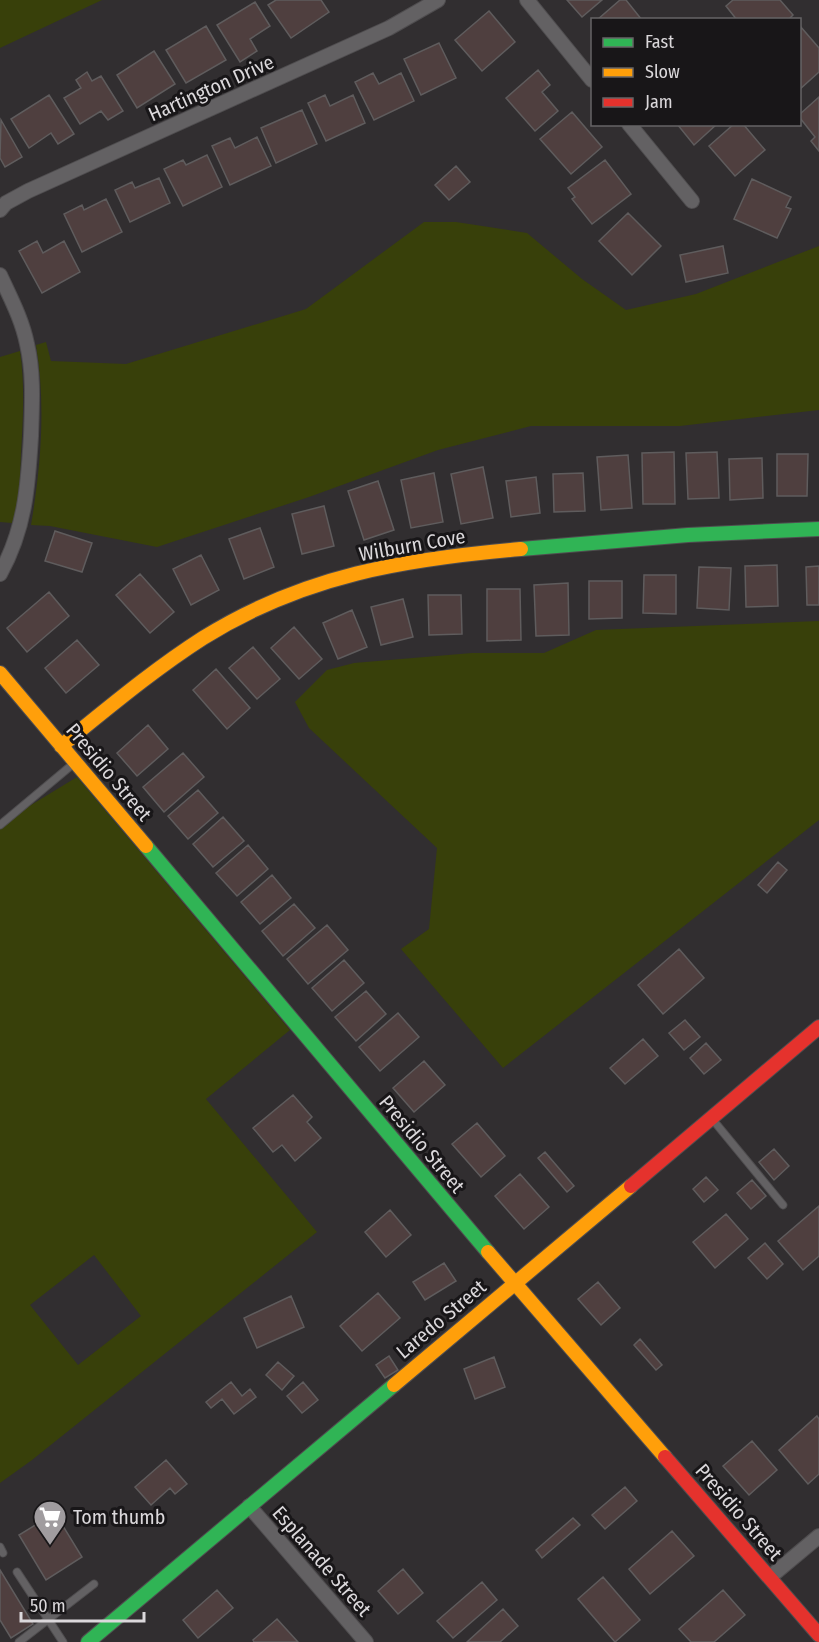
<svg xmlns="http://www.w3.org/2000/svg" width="819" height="1642" viewBox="0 0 819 1642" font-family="'Fira Sans Condensed',sans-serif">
<rect width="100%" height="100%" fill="#312e30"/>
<path fill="#38400a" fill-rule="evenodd" d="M0,0H102L0,48Z
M424,222H456L527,233L582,279L626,310L696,294L819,246V410L680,426H531L438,450L309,497L157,547L50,526L31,525C41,467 46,404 36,345L46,342L51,361L126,364L306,309Z
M20,351C25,385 23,419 21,453C20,476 20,501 12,523L0,522V357Z
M819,621V820L503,1068L401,949L429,929L437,848L309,728L295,702L327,670L354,663L472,653H544L596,630Z
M77,777L290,1030L206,1099L317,1232L32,1460L0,1483V824ZM94,1255L141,1316L78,1365L30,1305Z"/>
<path fill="#4f3f3f" stroke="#5f5c5d" stroke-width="1.5" d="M276,0H321L329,12L291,38L268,5Z
M567,0H602L582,17Z
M620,0H626L642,20H597Z
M733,0H780L793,15L788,20H737L726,6Z
M255,2L270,26L250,39L257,51L240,62L217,25Z
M489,11L515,42L482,71L455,40Z
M206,26L226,60L186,83L166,50Z
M800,26L819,48V72L800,89Z
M439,43L456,78L421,95L404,59Z
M154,51L175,84L137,108L117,75Z
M538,70L550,85L542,92L558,111L535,131L506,98Z
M87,72L92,81L101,76L123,111L108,120L101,111L80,124L64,98L81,88L76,80Z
M373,73L379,84L401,73L414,101L374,120L355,82Z
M49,95L74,134L58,144L51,133L29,148L11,119Z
M325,95L330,106L353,95L365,123L326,141L308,103Z
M819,97V151L811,141L815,137L800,118V114Z
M302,110L317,144L276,163L261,128Z
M572,112L602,147L571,174L540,139Z
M1,120L22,157L5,167L0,158Z
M677,124H717L694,145Z
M734,124H743L765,150L735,176L709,146Z
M257,137L271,166L230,185L212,146L230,138L235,148Z
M207,155L222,187L183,206L164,169L183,160L186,165Z
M605,160L631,194L592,224L572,199L575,197L568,188Z
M456,166L470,182L449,200L435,185Z
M159,178L170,203L130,222L115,190L132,182L135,188Z
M752,179L791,197L786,207L791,209L777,238L734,219Z
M106,199L122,232L82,252L64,214L82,205L84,210Z
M628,213L661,246L632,275L599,241Z
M37,241L43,253L64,241L80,272L42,293L19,251Z
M723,246L728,273L686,282L680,255Z
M674,452L675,504H643L642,453Z
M717,452L719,498L688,499L686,453Z
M777,454H808L807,496H777Z
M628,455L632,508L601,510L597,457Z
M762,458L763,498L730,500L729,459Z
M483,467L493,518L461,524L451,474Z
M434,473L443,522L411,528L401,480Z
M583,473L585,511L554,512L553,474Z
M536,477L540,513L511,517L506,481Z
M378,481L394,530L364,540L348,491Z
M324,506L334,546L302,554L292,514Z
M260,528L274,567L244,579L229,539Z
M55,531L92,543L82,572L45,561Z
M201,555L219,590L191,605L173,569Z
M777,565L778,606L746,607L745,566Z
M819,566V605H807L806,567Z
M699,567L731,568L729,610L697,608Z
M140,574L174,612L150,633L116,595Z
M644,575H676V614L643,613Z
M589,581H622V618L589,619Z
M568,583L569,635L536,636L534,585Z
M487,589H520L521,640L487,641Z
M49,592L69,616L27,652L7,628Z
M428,595H461L462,634L429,635Z
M403,599L413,637L381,645L371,607Z
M352,610L367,647L338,659L323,623Z
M294,627L322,659L299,679L271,648Z
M77,640L99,665L66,693L45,668Z
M253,647L280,679L257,699L229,668Z
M216,669L250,708L227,729L193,690Z
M148,725L168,749L137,776L117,753Z
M183,753L204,777L164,812L143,787Z
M198,790L218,813L188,839L168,816Z
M223,817L244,841L213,867L193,844Z
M248,845L268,869L237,896L216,873Z
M778,862L787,870L767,893L758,885Z
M272,875L291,898L260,924L241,902Z
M294,904L315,928L283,956L262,931Z
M327,925L348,950L308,984L287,959Z
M679,949L704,978L663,1014L638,985Z
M344,960L364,983L332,1011L312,988Z
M366,991L386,1014L356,1041L335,1017Z
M398,1013L419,1037L380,1071L359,1047Z
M685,1020L700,1037L684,1050L669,1033Z
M643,1039L658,1056L625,1084L610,1068Z
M706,1043L721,1060L704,1074L690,1058Z
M424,1061L445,1085L414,1112L393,1088Z
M293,1095L312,1117L307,1122L321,1138L295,1161L282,1145L273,1152L253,1128Z
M477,1123L505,1156L481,1177L452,1144Z
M774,1149L789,1166L774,1180L759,1162Z
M545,1152L574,1186L567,1192L538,1158Z
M520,1174L549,1207L524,1229L495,1196Z
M706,1177L718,1190L704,1202L693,1189Z
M752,1180L766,1196L751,1209L737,1193Z
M819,1206V1256L803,1270L778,1241Z
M390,1210L411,1235L386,1257L365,1232Z
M726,1214L748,1239L715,1268L693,1242Z
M765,1243L783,1264L767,1279L748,1258Z
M444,1263L456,1281L425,1300L413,1282Z
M598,1282L620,1308L601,1325L578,1299Z
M378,1293L400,1318L362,1351L340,1326Z
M291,1296L304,1327L257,1348L244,1318Z
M640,1339L662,1365L656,1370L634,1345Z
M389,1356L398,1370L385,1378L376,1365Z
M494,1357L505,1387L475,1399L464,1369Z
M278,1362L294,1376L282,1390L266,1375Z
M231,1382L242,1396L250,1389L256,1397L234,1414L222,1399L211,1408L206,1402Z
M303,1382L318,1400L302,1413L287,1396Z
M817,1416L819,1419V1474L808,1484L779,1450Z
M752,1441L777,1470L749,1495L723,1466Z
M166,1460L187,1484L175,1494L170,1488L151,1505L135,1487Z
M625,1487L637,1501L605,1529L592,1515Z
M55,1513L82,1557L46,1580L19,1535Z
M573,1518L580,1525L542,1558L536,1550Z
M672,1531L694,1556L650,1594L629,1569Z
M403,1569L423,1593L398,1614L378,1591Z
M0,1570L33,1624L11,1638L0,1620Z
M603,1577L640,1620L615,1642L578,1599Z
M482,1582L497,1600L453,1638L437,1621Z
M217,1590L233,1608L198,1638L183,1620Z
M723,1590L745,1615L714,1642H691L679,1629Z
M503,1609L518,1626L500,1642H467Z
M277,1619L298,1642H254L253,1640Z"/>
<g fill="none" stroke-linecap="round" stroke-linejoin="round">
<defs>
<path id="lane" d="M0,825L73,764
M713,1120L783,1205
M0,1547L3,1553
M17,1572L63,1642
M19,1642L94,1584"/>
<path id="street" d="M527,0L592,80
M629,124L692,201
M0,210L6,203L28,191L389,28L438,0
M0,275C10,297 22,319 27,344C34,374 32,405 31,436C28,487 25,529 0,574
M249,1506L366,1642
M770,1577L819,1536"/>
<path id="fast" d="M521,549L688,535L819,529
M146,846L488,1252
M88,1642L394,1385"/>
<path id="slow" d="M0,673L146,846
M61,746C107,709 153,670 203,638C304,575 405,559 521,549
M488,1252L665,1457
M394,1385L631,1186"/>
<path id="jam" d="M631,1186L819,1027
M665,1457L819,1635"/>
</defs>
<use href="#lane" stroke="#4f4d4f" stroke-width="9"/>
<use href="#street" stroke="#4f4d4f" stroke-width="16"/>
<use href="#fast" stroke="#4f4d4f" stroke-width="16"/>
<use href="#slow" stroke="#4f4d4f" stroke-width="16"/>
<use href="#jam" stroke="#4f4d4f" stroke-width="16"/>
<use href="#lane" stroke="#636163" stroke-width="7"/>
<use href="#street" stroke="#636163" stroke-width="14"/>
<use href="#fast" stroke="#30b455" stroke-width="14"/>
<use href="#slow" stroke="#ff9f0a" stroke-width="14"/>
<use href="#jam" stroke="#e5322d" stroke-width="14"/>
</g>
<defs>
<symbol id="supermarket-pin" viewBox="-11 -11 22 30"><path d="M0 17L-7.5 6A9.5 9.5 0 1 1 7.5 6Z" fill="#a09c9f" stroke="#181618"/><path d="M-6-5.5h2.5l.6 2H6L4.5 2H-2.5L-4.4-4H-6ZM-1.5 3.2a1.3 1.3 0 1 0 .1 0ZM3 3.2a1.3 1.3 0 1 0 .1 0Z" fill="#fff"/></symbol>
</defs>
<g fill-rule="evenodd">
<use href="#supermarket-pin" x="31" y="1498" width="38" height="52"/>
</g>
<g text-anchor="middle" stroke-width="6" stroke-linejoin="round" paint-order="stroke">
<g font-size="20" fill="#dbd8db" stroke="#181618">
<text transform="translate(211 88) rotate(-24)" y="7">Hartington Drive</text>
<text transform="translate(412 545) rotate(-10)" y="7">Wilburn Cove</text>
<text transform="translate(109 772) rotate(50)" y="7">Presidio Street</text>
<text transform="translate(422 1144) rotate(50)" y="7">Presidio Street</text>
<text transform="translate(441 1319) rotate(-40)" y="7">Laredo Street</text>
<text transform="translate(739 1512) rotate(49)" y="7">Presidio Street</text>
<text transform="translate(322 1561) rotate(49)" y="7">Esplanade Street</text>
</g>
<g font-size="20" fill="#dbd8db" stroke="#181618" text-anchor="start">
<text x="73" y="1524">Tom thumb</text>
</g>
</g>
<rect x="591" y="18" width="210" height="108" fill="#181618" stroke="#666466" stroke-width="1.5"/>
<rect x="603" y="38" width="30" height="9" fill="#30b455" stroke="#666466" stroke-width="1.5"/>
<text x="645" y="48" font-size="18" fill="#dbd8db">Fast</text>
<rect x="603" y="68" width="30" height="9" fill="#ff9f0a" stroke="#666466" stroke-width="1.5"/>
<text x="645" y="78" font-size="18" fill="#dbd8db">Slow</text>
<rect x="603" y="98" width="30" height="9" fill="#e5322d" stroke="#666466" stroke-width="1.5"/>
<text x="645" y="108" font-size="18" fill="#dbd8db">Jam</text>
<path d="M21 1612v9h123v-9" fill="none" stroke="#dbd8db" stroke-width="3"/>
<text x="30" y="1612" font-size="18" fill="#dbd8db" stroke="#181618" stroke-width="4.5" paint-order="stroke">50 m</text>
</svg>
